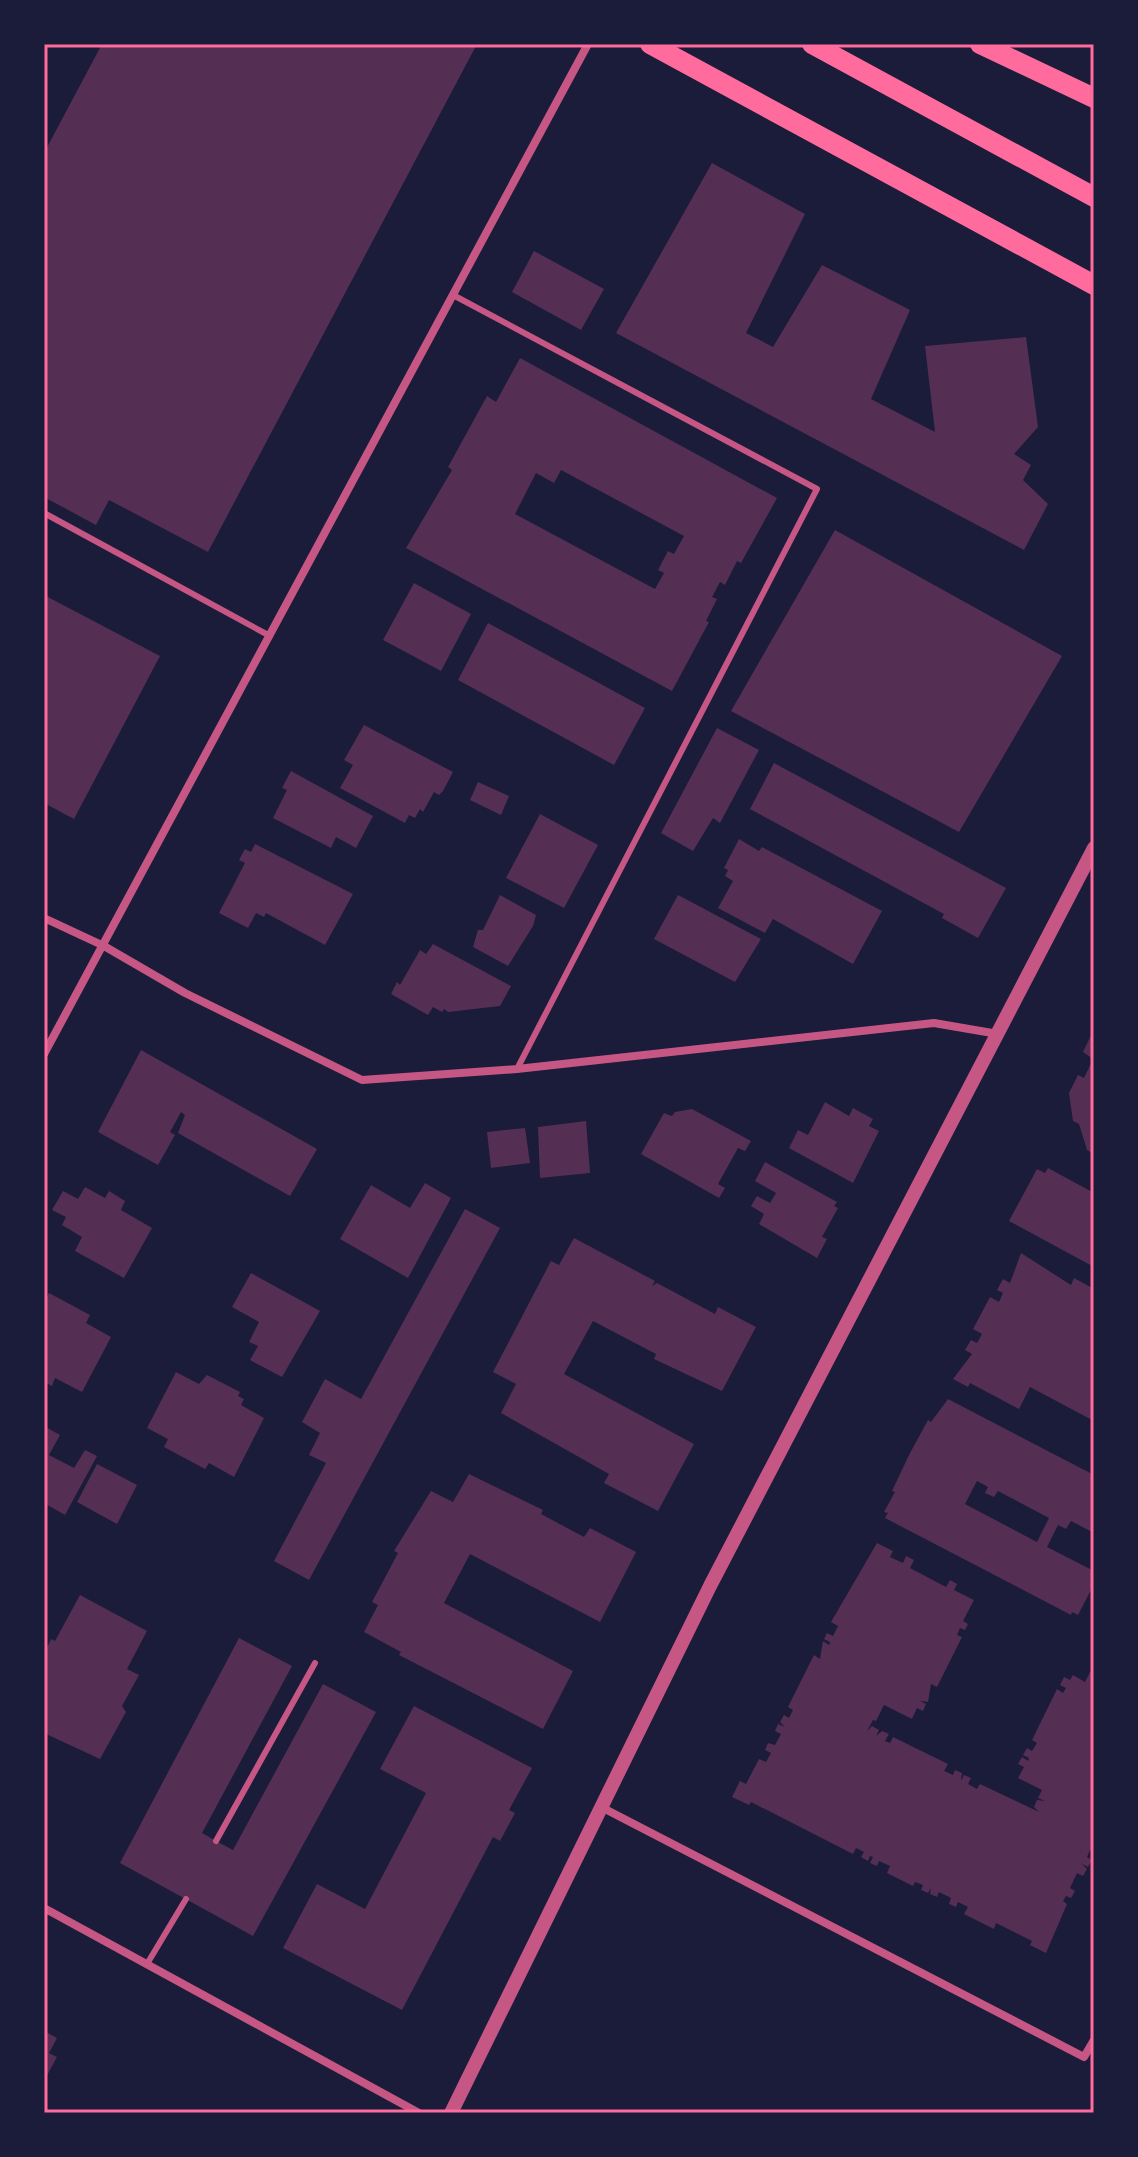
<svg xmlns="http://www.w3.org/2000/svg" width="1138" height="2157" viewBox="0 0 1138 2157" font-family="Lato,sans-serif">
<rect width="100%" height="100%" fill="#1b1b3a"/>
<path fill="#542f53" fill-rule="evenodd" d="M102,44H477L208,552L109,500L96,525L44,497V153Z
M712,163L805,214L746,333L773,347L822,265L910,310L871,399L935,432L925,346L1026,337L1038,427L1014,454L1031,465L1023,480L1048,504L1024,550L616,333Z
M534,251L604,289L581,330L512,292Z
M520,358L777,498L741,563L737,561L725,585L720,582L712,597L717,599L706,621L709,622L672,691L406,548L452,470L448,467L487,396L496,402ZM561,470L684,536L674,554L668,551L658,570L664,573L655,589L515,514L536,473L554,483Z
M835,530L1062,656L959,832L731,711Z
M414,583L471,614L441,671L383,640Z
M44,595L160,656L74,819L44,803Z
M488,623L645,708L614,765L458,680Z
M364,725L453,772L443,791L439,795L434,792L423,812L420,809L415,818L409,815L405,823L340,788L353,765L344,760Z
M717,728L759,750L720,823L713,818L693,851L661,833Z
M774,763L1006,888L978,938L942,918L944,914L750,809Z
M291,771L373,816L356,848L336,837L331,848L273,818L287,790L282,788Z
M478,782L509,796L501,815L470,800Z
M540,814L598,845L564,908L506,878Z
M739,839L759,851L762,847L882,911L853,964L773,919L765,933L718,908L733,881L725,876L728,870L724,868Z
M255,844L353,894L325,945L266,913L264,917L256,913L248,928L219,913L245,863L239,860L245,849L251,852Z
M500,895L536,915L533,926L508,966L473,947L478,930H483Z
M678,895L761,939L735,982L654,939Z
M433,944L511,986L500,1006L448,1012L444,1009L442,1012L433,1007L428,1015L391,994L397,982L400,985L420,950L426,954Z
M1094,1029V1154L1087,1150L1079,1124L1073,1121L1069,1093L1078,1075L1084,1078L1093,1059L1083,1052Z
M141,1050L317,1149L290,1196L178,1133L185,1115L181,1112L170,1132L175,1135L158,1165L98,1132Z
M825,1102L849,1116L853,1108L873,1119L869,1126L879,1131L853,1183L789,1148L798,1130L808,1135Z
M692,1109L751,1141L745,1151L738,1148L718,1184L725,1188L719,1198L641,1154L664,1113L672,1116L675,1112Z
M586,1121L590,1173L540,1178L538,1127Z
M525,1128L530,1163L491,1168L487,1132Z
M765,1162L837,1202L834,1206L838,1208L822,1237L827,1239L817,1258L759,1224L764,1214L751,1206L757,1196L770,1203L776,1193L755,1181Z
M1048,1168L1094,1193V1267L1009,1221L1037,1169L1045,1173Z
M425,1183L451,1198L408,1278L340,1239L371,1185L410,1208Z
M85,1187L105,1198L109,1191L125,1201L121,1210L152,1228L124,1278L75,1251L82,1237L62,1225L66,1217L52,1210L63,1191L78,1199Z
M465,1209L500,1228L309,1580L274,1561L326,1463L309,1455L320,1433L302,1422L325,1379L361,1399Z
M574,1238L655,1281L652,1286L657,1283L715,1314L718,1307L756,1327L722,1391L654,1359L656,1354L593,1321L564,1374L694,1444L658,1511L604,1483L609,1474L501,1413L516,1384L493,1372L551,1261L559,1265Z
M1021,1253L1071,1285L1074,1278L1094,1289V1421L1030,1387L1019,1409L970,1383L968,1387L953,1379L972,1354L965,1350L971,1340L977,1343L982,1334L973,1329L990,1297L999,1302L1003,1293L997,1290L1003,1279L1010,1283Z
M251,1273L320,1311L282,1377L250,1360L258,1346L249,1342L259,1322L232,1307Z
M49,1293L90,1315L86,1323L111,1337L82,1392L55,1378L52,1386L44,1382V1302Z
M176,1372L199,1384L207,1375L240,1392L238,1396L244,1399L241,1405L264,1418L234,1477L209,1463L205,1469L164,1447L168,1439L147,1428Z
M948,1399L1094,1475V1533L1071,1521L1066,1529L1058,1525L1047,1547L1094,1571V1584L1078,1615L1072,1612L1071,1615L885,1518L888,1513L884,1512L895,1492L892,1491L909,1455L928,1420L931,1422ZM977,1481L988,1487L985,1493L994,1497L998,1491L1049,1518L1037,1542L965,1504Z
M44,1426L60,1435L49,1455L74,1468L85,1450L97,1456L65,1515L44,1503Z
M97,1464L137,1485L117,1524L77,1502Z
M469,1474L543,1510L541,1514L584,1537L590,1528L636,1552L600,1622L470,1554L444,1603L573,1671L543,1729L399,1655L401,1652L364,1632L378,1605L372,1602L398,1553L394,1551L431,1491L453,1502Z
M877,1543L893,1551L890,1557L903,1563L906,1556L914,1560L910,1568L946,1587L950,1580L957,1584L954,1590L974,1600L963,1621L968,1624L965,1630L960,1628L957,1635L962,1637L937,1687L931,1684L928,1702L920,1701L926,1704L923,1711L917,1708L912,1719L884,1705L876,1721L873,1720L867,1731L872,1726L879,1730L876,1736L882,1731L889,1734L885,1741L890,1743L893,1737L948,1764L944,1771L953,1775L955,1770L962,1773L961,1781L964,1775L971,1778L968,1784L977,1789L980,1784L1039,1812L1034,1807L1037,1800L1045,1801L1038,1798L1042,1790L1018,1778L1024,1767L1018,1764L1022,1757L1028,1761L1029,1758L1023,1755L1027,1748L1032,1751L1037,1743L1032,1740L1057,1689L1063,1693L1066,1688L1060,1685L1064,1677L1070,1680L1073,1675L1085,1682L1094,1664V1852L1090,1850L1087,1857L1092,1860L1088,1867L1082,1864L1087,1869L1083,1876L1077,1873L1070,1888L1075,1891L1071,1898L1066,1896L1063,1901L1067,1904L1046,1953L1030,1945L1032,1941L996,1923L994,1929L964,1914L968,1907L958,1902L956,1907L949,1904L951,1898L939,1892L937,1897L930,1894L931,1888L928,1893L921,1890L923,1885L915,1882L913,1886L887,1873L890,1866L879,1861L877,1866L870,1863L873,1857L870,1856L868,1861L861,1857L864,1852L856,1848L853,1854L751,1802L749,1805L732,1797L740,1781L746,1784L759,1759L766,1762L771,1753L765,1750L768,1743L775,1745L781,1734L775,1731L778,1724L785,1727L780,1722L784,1715L789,1718L793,1710L788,1707L814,1655L820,1659L823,1641L829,1645L830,1642L824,1639L827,1633L833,1636L838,1626L831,1622Z
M80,1595L147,1631L127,1669L139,1675L122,1706L126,1712L100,1759L44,1733V1654L51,1639L55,1641Z
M239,1638L292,1666L202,1833L216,1841L233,1850L323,1684L376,1712L253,1936L120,1863Z
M414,1706L532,1768L509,1810L515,1813L500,1841L493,1837L402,2010L283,1948L317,1884L365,1909L426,1793L380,1769Z
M44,2031L57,2038L49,2053L57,2057L44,2081Z"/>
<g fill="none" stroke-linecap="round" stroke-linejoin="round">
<path stroke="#c65784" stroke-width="6" d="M453,295L817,489L517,1069
M44,513L270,636
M216,1841L315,1663
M147,1964L186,1899"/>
<path stroke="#c65784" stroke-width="8" d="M44,918L104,946L185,993L362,1080L517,1069L934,1023L998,1034
M44,1054L588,44
M603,1808L1084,2057L1094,2040
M44,1908L419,2113"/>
<path stroke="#c65784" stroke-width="14" d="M451,2113L710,1586L1094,848"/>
<path stroke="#ff6b9d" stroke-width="20" d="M650,44L1094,285
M812,44L1094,197
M980,44L1094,98"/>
</g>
<rect width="1138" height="2157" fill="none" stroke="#1b1b3a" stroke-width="92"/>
<rect x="46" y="46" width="1046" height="2065" fill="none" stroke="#ff6b9d" stroke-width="3"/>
</svg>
